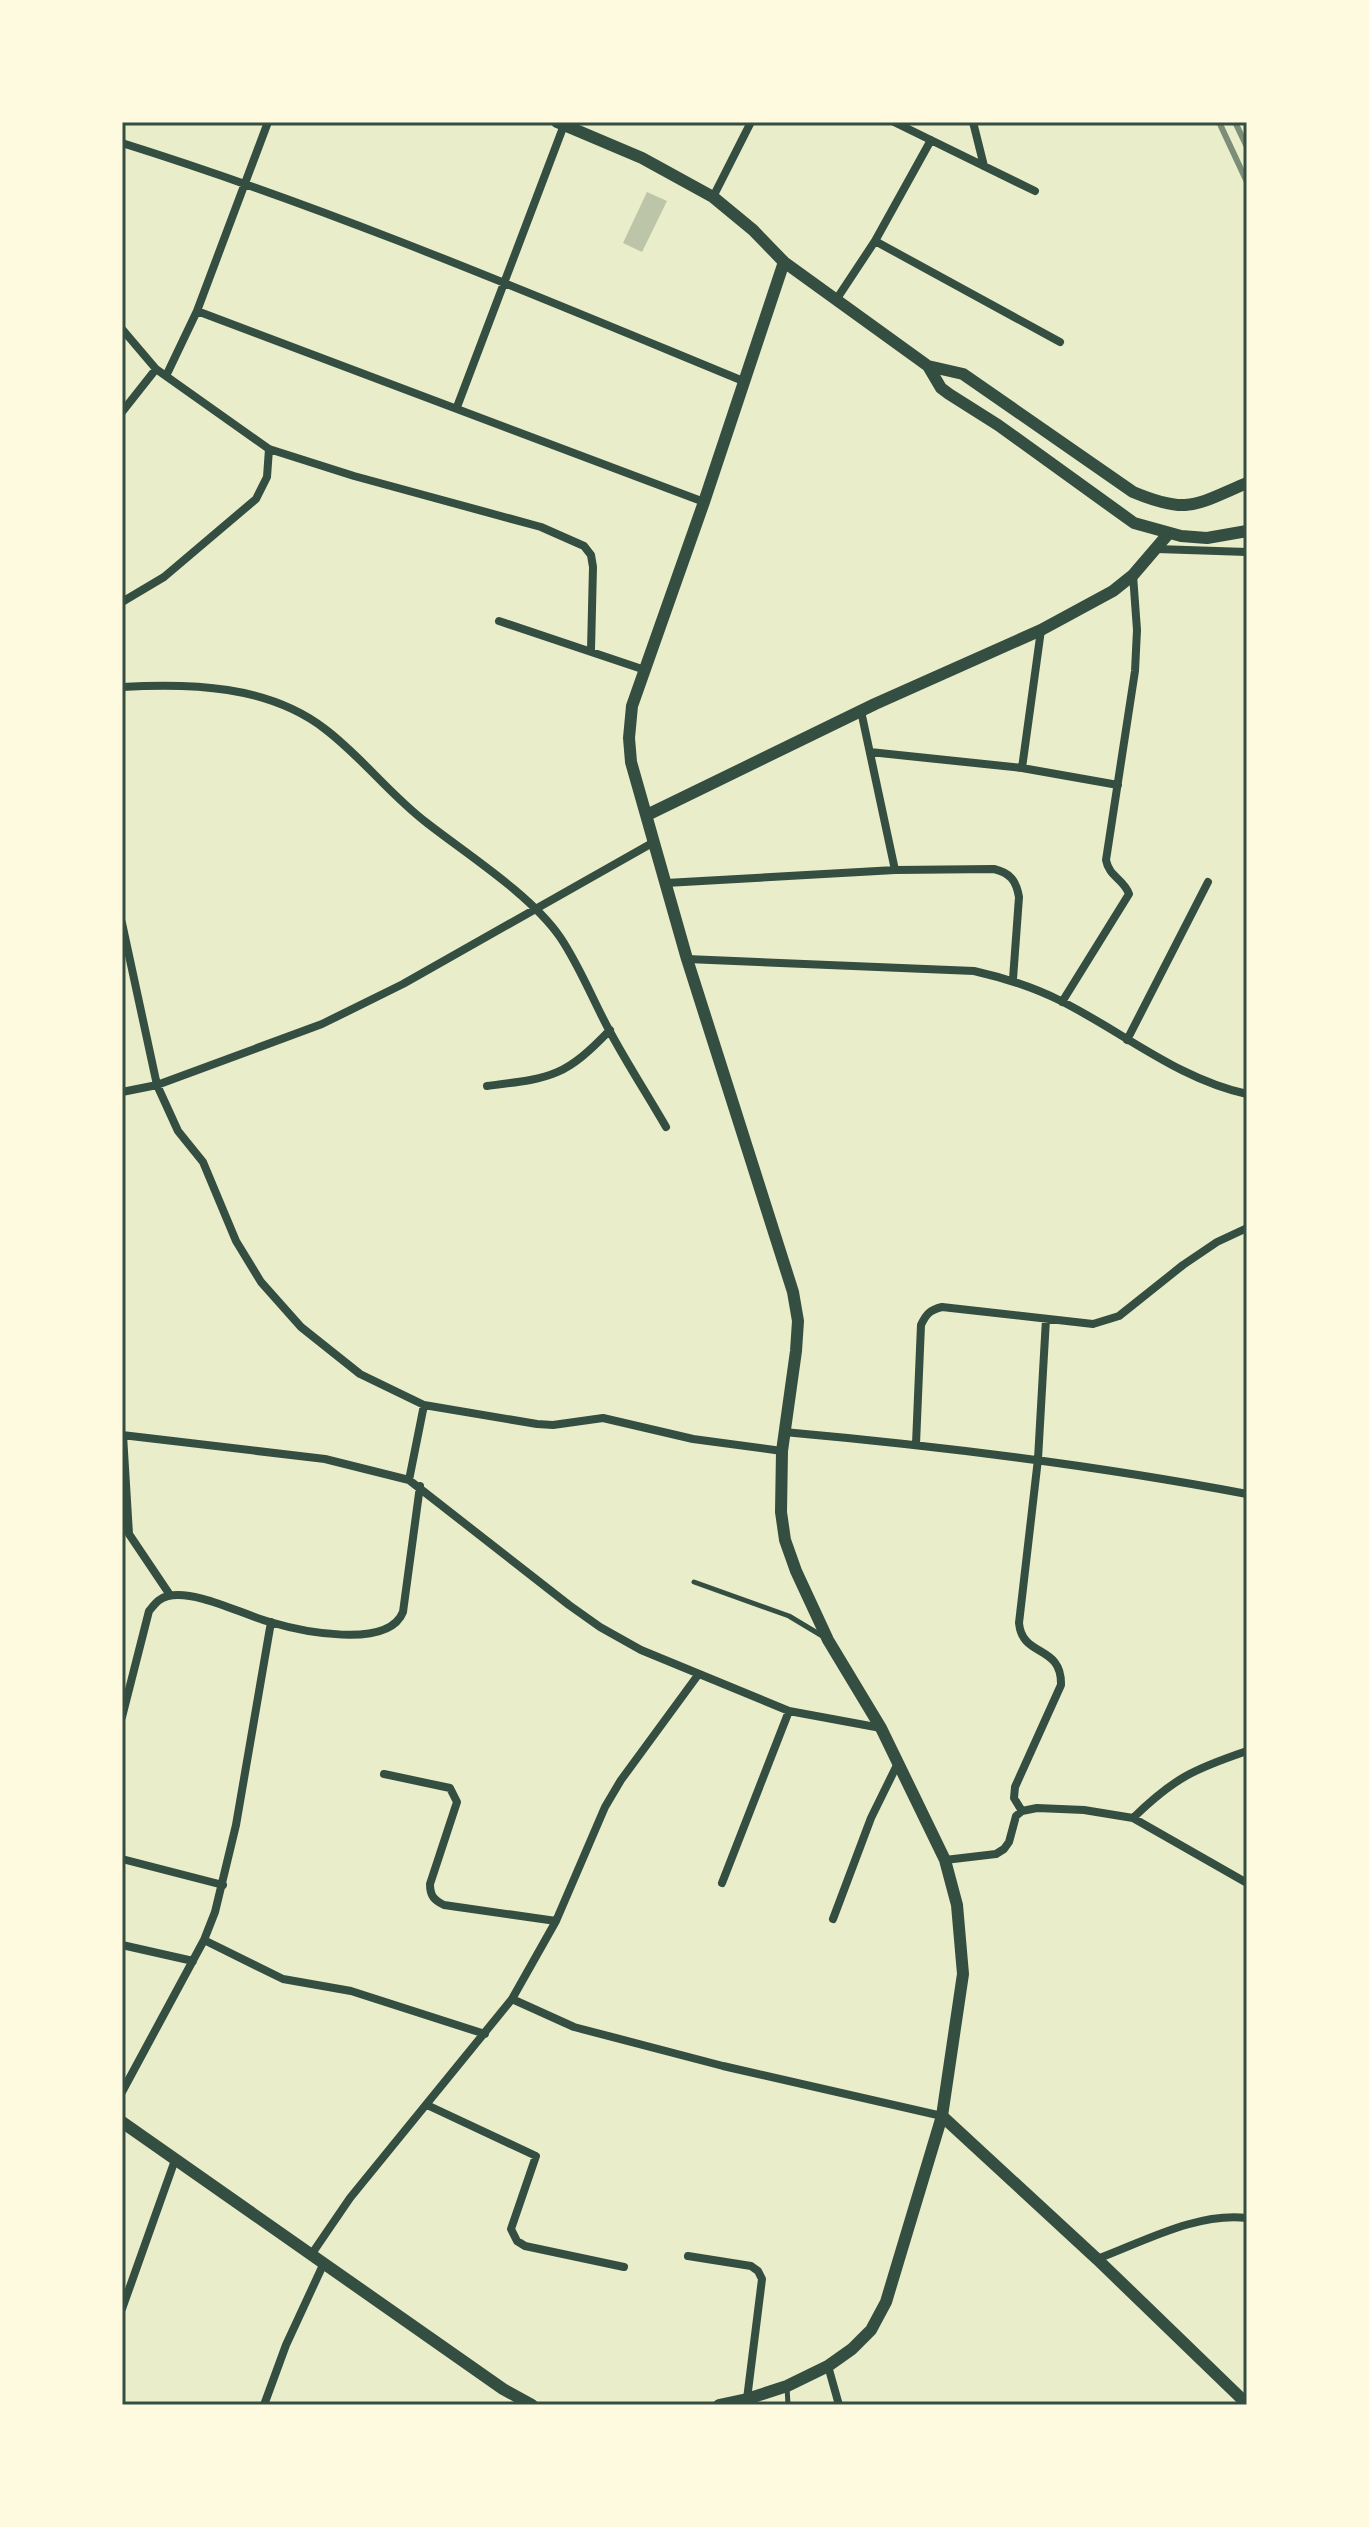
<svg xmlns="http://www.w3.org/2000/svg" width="1369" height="2527" viewBox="0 0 1369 2527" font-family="'Noto Sans',sans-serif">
<rect width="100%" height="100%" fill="#e9edc9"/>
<path fill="#bcc5a7" d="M647,192L667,201L642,252L623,243Z"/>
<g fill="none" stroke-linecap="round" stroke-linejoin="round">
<path stroke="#344e41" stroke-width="5" d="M694,1582L789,1616L824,1637
M787,2387L788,2405"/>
<path stroke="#344e41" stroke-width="8" d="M894,122L1035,191
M973,122L984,166
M122,143C333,209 539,297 743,381
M713,197L751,122
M875,241L1060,342
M836,300L875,241L931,140
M197,311L704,502
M122,329L156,369L269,449L354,476L541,527L584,546L591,555L593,567L591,650
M166,376L197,311L268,122
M457,407L564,125
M122,412L156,369
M1157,549L1247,552
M122,602L164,577L256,499L267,477L269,449
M499,621L645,670
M122,687C190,683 268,685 325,729C362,757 390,795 427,823C468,855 531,895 560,937C579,965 592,998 608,1028C626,1062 647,1094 666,1127
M861,711L895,870
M870,752L1022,768L1118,785
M1022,768L1041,630
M666,883L895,870L994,869C1010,873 1016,880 1019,897L1013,979
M122,923L157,1085L178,1131L203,1162L236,1241L261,1282L301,1327L360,1374L424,1405L537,1424L553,1425L603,1418L693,1439L782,1451
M687,959L974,971C1005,978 1033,987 1061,1001C1123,1032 1178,1079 1247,1094
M1062,1002L1129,894C1124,879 1109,877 1106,860L1135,671L1137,630L1133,575
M1127,1040L1208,882
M487,1086C551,1078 564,1078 610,1030
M122,1092L157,1085L322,1024L403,984L654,842
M784,1432C940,1446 1094,1465 1247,1494
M122,1435L325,1459L409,1480L569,1605L600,1627L641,1650L789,1711L881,1728
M123,1435L129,1534L170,1595
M916,1444L921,1325C926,1314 930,1310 942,1307L1093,1324L1119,1316L1183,1265L1217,1242L1247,1228
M409,1480L424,1405
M122,1717L149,1611C155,1604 159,1598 168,1596C197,1590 241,1614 270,1622C300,1631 388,1650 403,1612L420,1486
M384,1774L450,1788L457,1802L430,1884C430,1896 434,1900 444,1905L556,1921
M1022,1811L1014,1798L1015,1787L1061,1685C1062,1644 1022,1658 1019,1623L1038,1459L1046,1319
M1133,1818C1174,1778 1194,1769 1247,1751
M122,1859L223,1885
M945,1860L996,1854L1004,1849L1009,1842L1016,1816L1022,1811L1037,1808L1084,1810L1133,1818L1247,1883
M722,1883L789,1711
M833,1919L871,1818L898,1763
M204,1940L283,1979L351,1991L485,2034
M122,1945L193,1961
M512,1999L574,2027L723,2066L942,2116
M122,2092L204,1940L215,1912L236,1825L271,1622
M427,2105L536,2156L511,2229L517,2241L525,2246L624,2267
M311,2255L350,2198L512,1999L556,1921L605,1807L621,1780L698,1675
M688,2256L751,2266L758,2271L762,2279L747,2399
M1097,2259C1143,2242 1197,2212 1247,2218
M122,2309L175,2160
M828,2366L839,2405
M264,2405L286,2345L323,2265"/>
<path stroke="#344e41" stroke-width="12" d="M557,122L642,158L713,197L753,230L784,262L928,366
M1247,483C1195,505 1188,515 1133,492L963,374L928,366L941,388L949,394L998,425L1134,523L1181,536L1207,538L1247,531
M647,815L875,704L1041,630L1113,591L1133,575L1169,533
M942,2116L1097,2259L1247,2404
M122,2122L503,2389L532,2405
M719,2405L747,2399L787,2386L828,2366L852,2349L871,2330L886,2302L942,2116L963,1974L957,1905L945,1860L881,1728L828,1640L796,1571L785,1540L781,1512L782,1451L796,1351L798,1321L793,1292L687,959L631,762L629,738L632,706L704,502L784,262"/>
<path stroke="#7c8e77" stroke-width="6" d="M1219,122L1247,182
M1235,122L1247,147"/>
</g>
<rect width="1369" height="2527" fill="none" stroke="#fefae0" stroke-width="248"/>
<rect x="124" y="124" width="1121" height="2279" fill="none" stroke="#344e41" stroke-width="3"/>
</svg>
